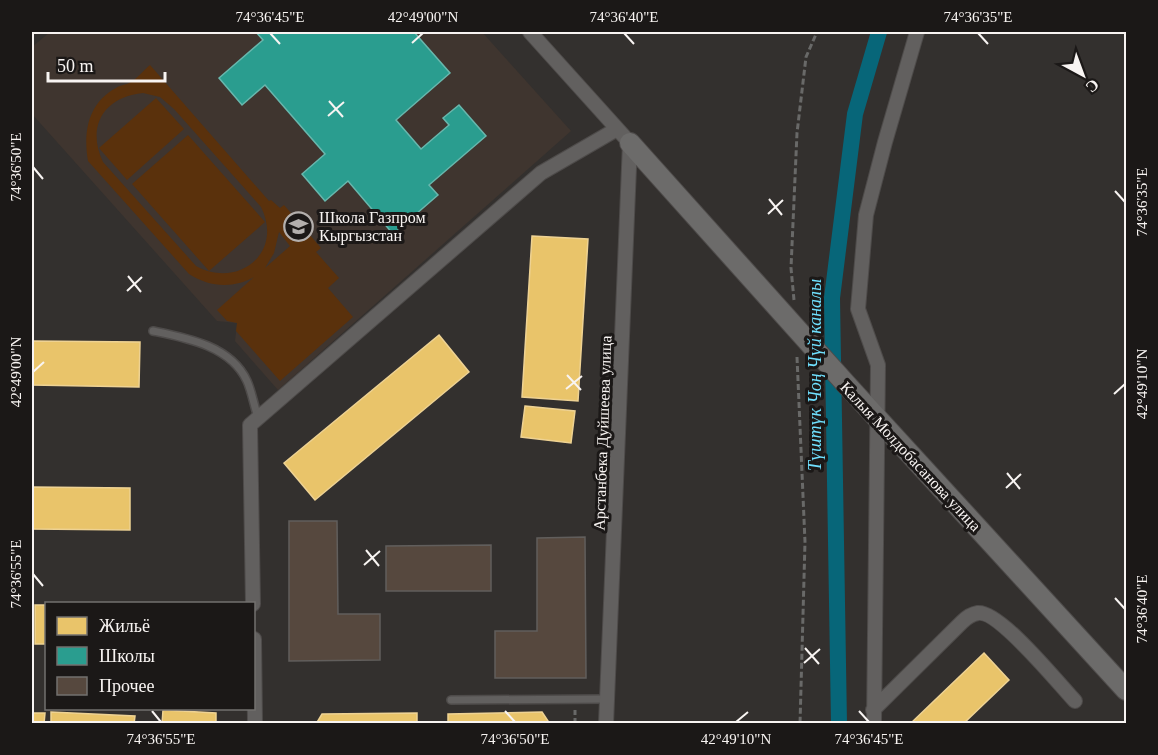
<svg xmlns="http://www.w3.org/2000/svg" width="1158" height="755" viewBox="0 0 1158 755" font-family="'Times New Roman',serif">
<rect width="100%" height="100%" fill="#33302e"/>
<path fill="#3f352f" d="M50,32H482L571,131L278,390L235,341L237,323L217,321L32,114V47Z"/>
<path fill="#5a310c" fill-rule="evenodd" d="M150,65L269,201L271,200L280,208L284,205L321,248L316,252L339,278L328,288L353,317L280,381L236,331L237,323L227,321L217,310L254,277C233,289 209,287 189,274L88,161C83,132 88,103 116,88C120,85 125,85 129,83C136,80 144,70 150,65ZM143,93L160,97L174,109L261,207C284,253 238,289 196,266L103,162C86,126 104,97 143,93ZM279,232L290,246L265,268L274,253Z
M156,98L184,129L127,180L99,148Z
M188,135L265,222L209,271L132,184Z"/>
<path fill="#e9c46a" stroke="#eed293" stroke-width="1.5" d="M532,236L588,239L578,401L522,397Z
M439,335L469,372L315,500L284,463Z
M33,341L140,342L139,387L32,385Z
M525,406L575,411L571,443L521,437Z
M32,487L130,488V530L32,529Z
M35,605H46V644H35Z
M984,653L1009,680L963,724H910Z
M163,710L216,713V724H162Z
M51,712L135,716L134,724H51Z
M542,712L550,724H448V714Z
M32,713H45L44,724H32Z
M417,713V724H316L322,714Z"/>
<path fill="#2a9d8f" stroke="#68b7ad" stroke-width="1.5" d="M256,32H414L450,73L396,120L421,149L449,125L443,118L459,105L486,136L429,185L438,195L393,234L348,181L325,201L302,174L325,154L265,85L242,105L219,78L263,40Z"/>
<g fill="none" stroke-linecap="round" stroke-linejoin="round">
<path stroke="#076679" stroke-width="16" d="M839,724L832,298L855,114L879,32"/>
</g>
<path fill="#56483e" stroke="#615e5c" stroke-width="1.5" d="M289,521H337L338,614H380V660L289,661Z
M585,537L586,678H495V631H537V538Z
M491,545V591H386V546Z"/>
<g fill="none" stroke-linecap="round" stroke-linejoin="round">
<defs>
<path id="lane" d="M153,331C187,338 231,346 247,381C252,392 254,406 258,417
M451,700L607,699"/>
<path id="street" d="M530,32L630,143L606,724
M253,604L250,425L541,173L617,129
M254,639L255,724
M873,710L962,622C966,618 972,614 978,613C999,610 1059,684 1075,701
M874,724L878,365L858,309L866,215L885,142L917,32"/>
<path id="secondary" d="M630,143L846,384L1126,690"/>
</defs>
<use href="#lane" stroke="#4e4b4a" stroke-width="10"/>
<use href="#street" stroke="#4e4b4a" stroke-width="16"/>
<use href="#secondary" stroke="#4e4b4a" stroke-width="22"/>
<path stroke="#696968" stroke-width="3" stroke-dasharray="6 3" stroke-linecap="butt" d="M794,300L791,268L797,133L806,57L817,32
M797,357L805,542L800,724
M575,724V710"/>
<use href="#lane" stroke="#62605f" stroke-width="7"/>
<use href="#street" stroke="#62605f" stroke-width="14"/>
<use href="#secondary" stroke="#6c6b6a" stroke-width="20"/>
</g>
<path fill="none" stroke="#f8f4f2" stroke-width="2" d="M270,33L280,44M624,33L634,44M978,33L988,44M412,43L423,33M329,101L343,117M328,116L344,102M33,167L43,179M1115,191L1125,202M769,199L782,215M768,214L783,200M128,276L141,292M127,291L142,277M33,372L44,362M567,375L581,390M566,389L582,376M1114,394L1125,384M1007,473L1020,489M1006,488L1021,474M366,550L379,566M364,565L380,551M33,574L43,586M1115,598L1125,609M805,648L819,664M804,663L820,649M152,711L161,722M505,711L515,722M859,711L869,722M736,722L748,712"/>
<defs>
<symbol id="school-ring" viewBox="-11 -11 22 22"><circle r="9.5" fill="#1b1817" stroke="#b3afad" stroke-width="1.5"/><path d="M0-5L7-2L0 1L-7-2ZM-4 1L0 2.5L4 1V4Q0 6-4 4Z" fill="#b3afad"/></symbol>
</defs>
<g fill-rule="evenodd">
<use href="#school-ring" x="282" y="210" width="33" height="33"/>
</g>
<g text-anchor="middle" stroke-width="6" stroke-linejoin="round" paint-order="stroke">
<g font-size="16" fill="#f8f4f2" stroke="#1b1817" text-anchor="start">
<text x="319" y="223">Школа Газпром<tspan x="319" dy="18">Кыргызстан</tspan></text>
</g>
<g font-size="16" fill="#f8f4f2" stroke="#1b1817">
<text transform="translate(602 433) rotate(-88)" y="6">Арстанбека Дуйшеева улица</text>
<text transform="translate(911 456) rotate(47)" y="6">Калыя Молдобасанова улица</text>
</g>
<g font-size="18" font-style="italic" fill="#70e1ff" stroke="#1b1817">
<text transform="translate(815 375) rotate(-90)" y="6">Түштүк Чоң Чүй каналы</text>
</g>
</g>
<rect width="1158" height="755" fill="none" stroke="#1b1817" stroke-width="66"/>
<rect x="45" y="602" width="210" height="108" fill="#1b1817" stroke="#73706f" stroke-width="1.5"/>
<rect x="57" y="617" width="30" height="18" fill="#e9c46a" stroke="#73706f" stroke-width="1.5"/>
<text x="99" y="632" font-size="18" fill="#f8f4f2">Жильё</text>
<rect x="57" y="647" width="30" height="18" fill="#2a9d8f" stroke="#73706f" stroke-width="1.5"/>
<text x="99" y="662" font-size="18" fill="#f8f4f2">Школы</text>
<rect x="57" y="677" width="30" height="18" fill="#56483e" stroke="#73706f" stroke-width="1.5"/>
<text x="99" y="692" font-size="18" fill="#f8f4f2">Прочее</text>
<g transform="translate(1083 75) rotate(139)" stroke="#1b1817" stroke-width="4.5" paint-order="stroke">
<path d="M0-4.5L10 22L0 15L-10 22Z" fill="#f8f4f2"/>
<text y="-9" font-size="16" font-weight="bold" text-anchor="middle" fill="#f8f4f2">С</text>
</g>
<path d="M48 72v9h117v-9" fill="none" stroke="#f8f4f2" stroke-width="3"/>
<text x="57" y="72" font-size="18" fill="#f8f4f2" stroke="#1b1817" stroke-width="4.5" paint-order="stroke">50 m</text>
<rect x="33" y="33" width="1092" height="689" fill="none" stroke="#f8f4f2" stroke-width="2"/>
<g font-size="15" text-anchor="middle" fill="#f8f4f2">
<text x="270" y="22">74°36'45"E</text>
<text x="423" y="22">42°49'00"N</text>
<text x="624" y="22">74°36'40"E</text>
<text x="978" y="22">74°36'35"E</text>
<text transform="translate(16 167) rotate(-90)" y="5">74°36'50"E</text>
<text transform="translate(1142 202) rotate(-90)" y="5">74°36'35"E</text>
<text transform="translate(16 372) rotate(-90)" y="5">42°49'00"N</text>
<text transform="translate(1142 384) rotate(-90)" y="5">42°49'10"N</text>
<text transform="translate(16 574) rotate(-90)" y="5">74°36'55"E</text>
<text transform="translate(1142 609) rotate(-90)" y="5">74°36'40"E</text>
<text x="161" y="744">74°36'55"E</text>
<text x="515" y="744">74°36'50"E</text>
<text x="736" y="744">42°49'10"N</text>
<text x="869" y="744">74°36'45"E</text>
</g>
</svg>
